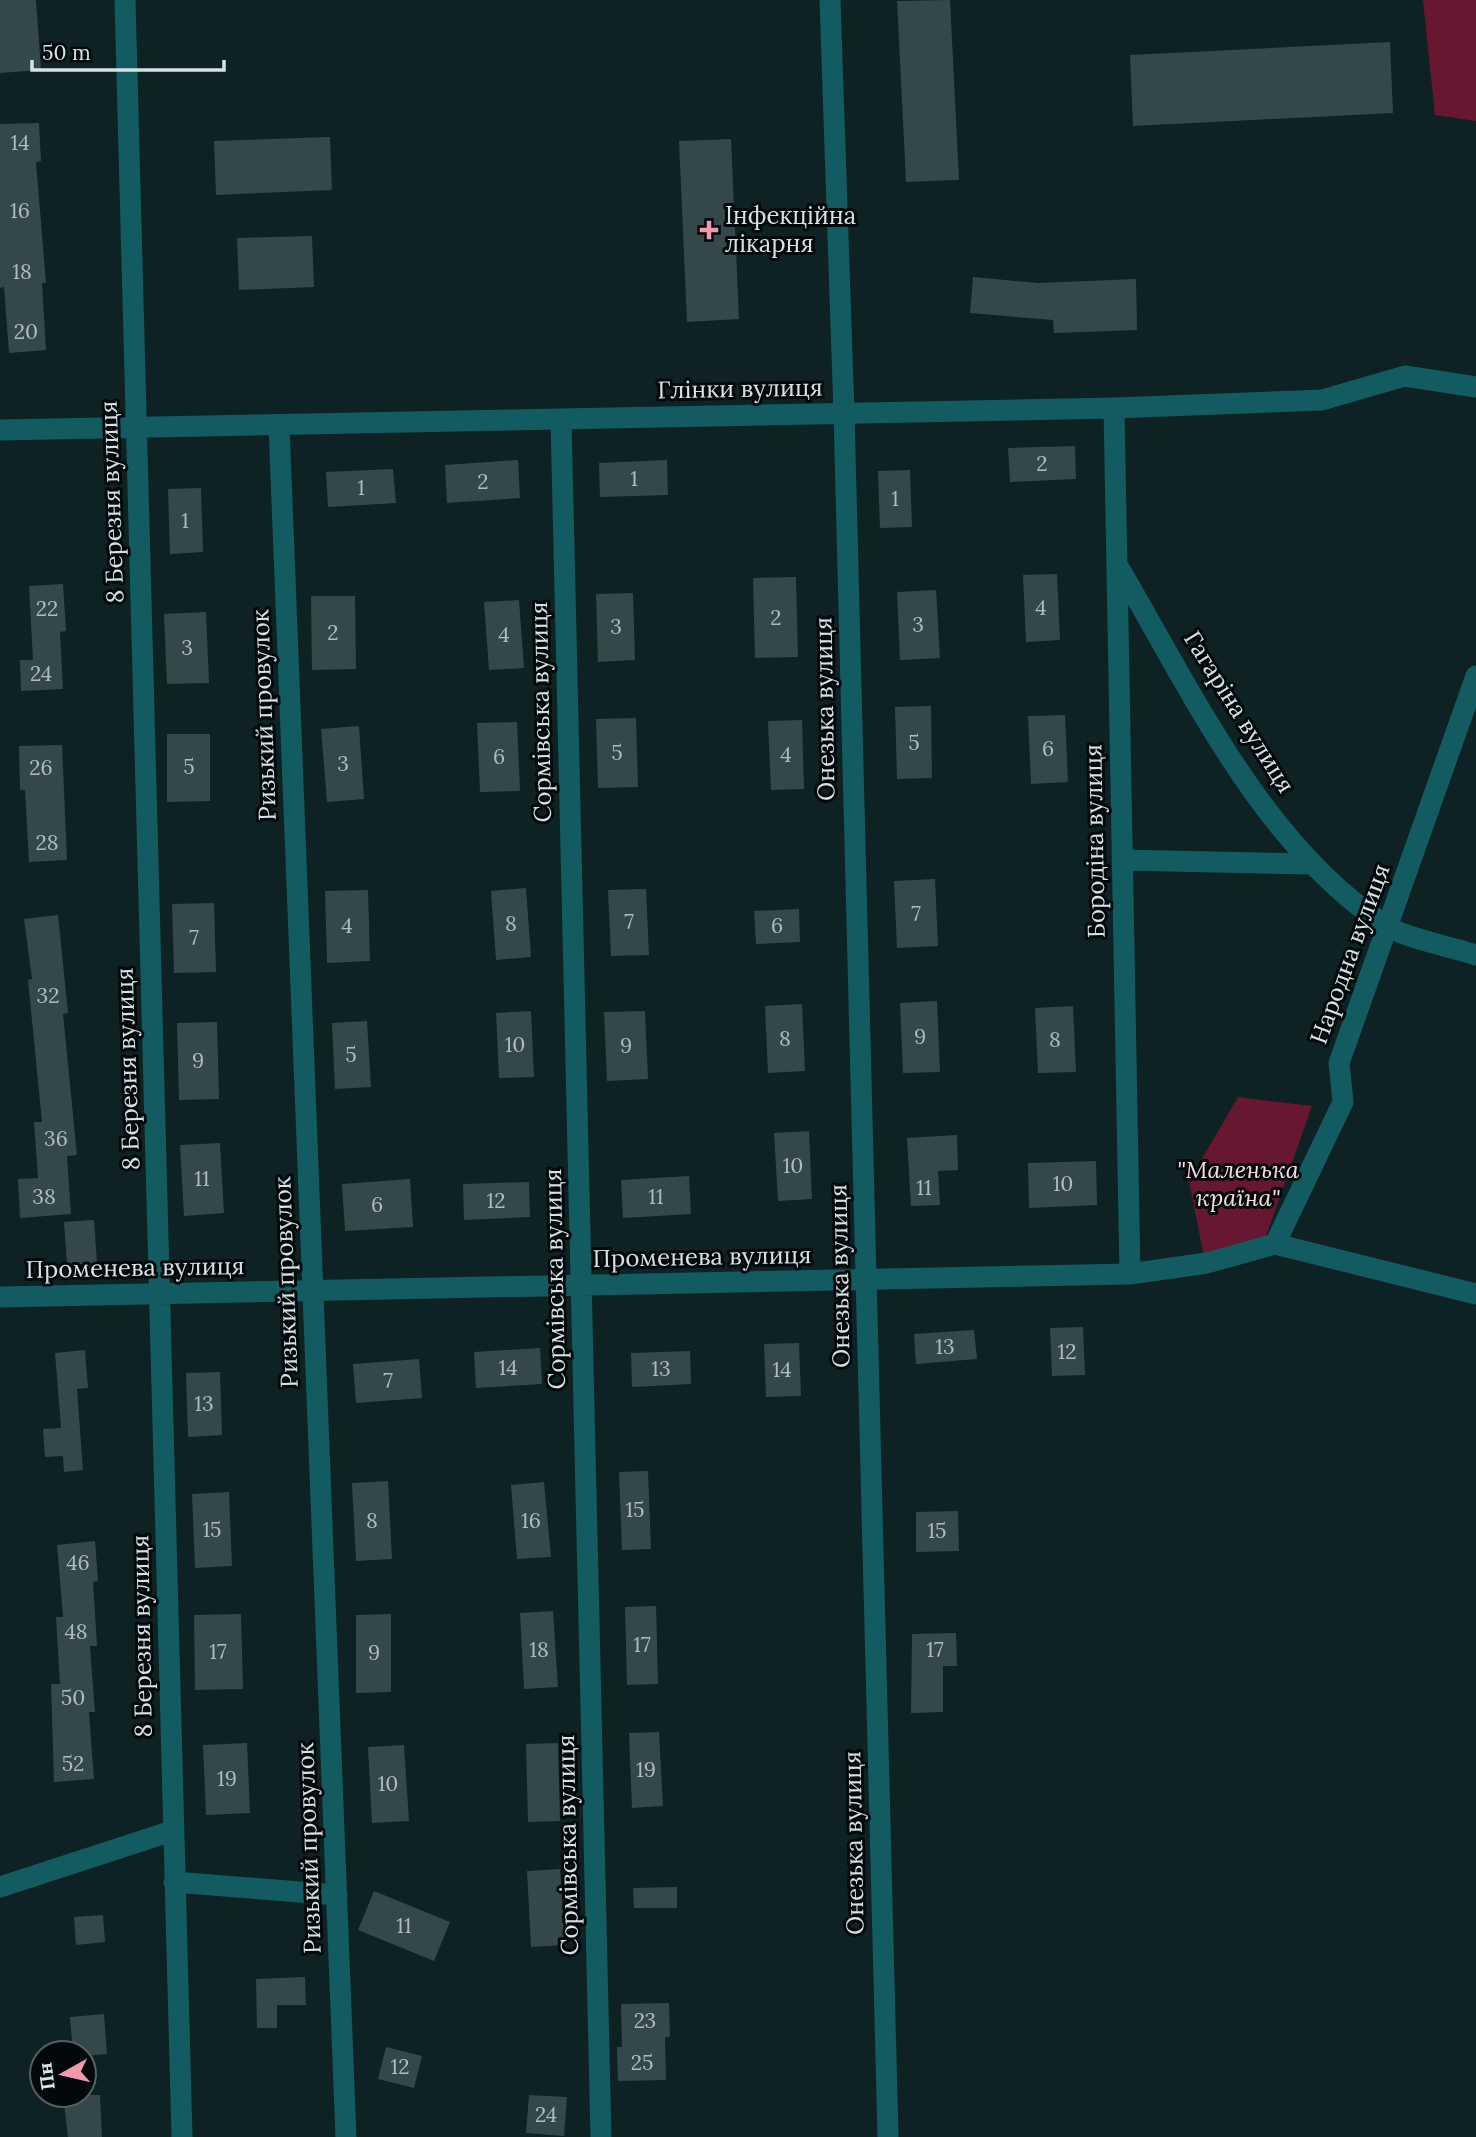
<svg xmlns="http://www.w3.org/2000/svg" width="1476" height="2137" viewBox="0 0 1476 2137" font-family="Lora,serif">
<rect width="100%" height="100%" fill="#0e2123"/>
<path fill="#681731" d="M1423,0H1476V121L1435,115Z
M1238,1097L1312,1106L1265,1239L1204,1257L1189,1181Z"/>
<path fill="#34484a" d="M0,0H36L41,70L0,73Z
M950,0L959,180L906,182L897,1Z
M1390,42L1393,113L1133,126L1130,55Z
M39,123L41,161L36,162L46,283H42L46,350L9,353L4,287L0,288V124Z
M330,137L332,190L216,195L214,141Z
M731,139L739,319L687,322L679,141Z
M312,236L314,287L239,290L237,238Z
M973,277L1038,283L1136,279L1137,330L1054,333L1053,320L970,313Z
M1075,446L1076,479L1010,482L1008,448Z
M518,460L520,498L447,503L445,465Z
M667,460L668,495L600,497L599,463Z
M393,469L396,503L328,507L326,472Z
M910,470L912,527L880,528L878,471Z
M201,488L203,552L170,554L168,489Z
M1057,574L1060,640L1026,642L1023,575Z
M796,577L798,657L755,658L753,578Z
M63,584L66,631L60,632L63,689L21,691L20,660H33L29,586Z
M936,590L940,658L900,660L897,592Z
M633,593L635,660L598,662L596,594Z
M311,596H355L356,669L312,670Z
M519,600L524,668L489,670L484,602Z
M206,612L209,683L167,684L164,614Z
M931,706L932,778L897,779L895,707Z
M1065,715L1068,782L1031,784L1028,716Z
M636,718L638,787L598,788L596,719Z
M802,720L804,789L771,790L768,721Z
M517,722L520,791L480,792L477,723Z
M359,726L364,799L327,802L321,729Z
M167,734H210V801L167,802Z
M62,745L67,860L29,862L25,790H20L19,746Z
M935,879L938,946L897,948L894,881Z
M526,888L531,957L496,960L491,891Z
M646,889L649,955L611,956L608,890Z
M368,890L370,961L327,963L325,891Z
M214,903L216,972L174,973L172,904Z
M799,909L800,942L756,944L754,911Z
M58,915L68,1013L63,1014L77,1155L67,1156L71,1214L20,1218L18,1179L38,1178L34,1122H42L28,980L32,979L24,919Z
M937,1001L940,1072L903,1073L900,1003Z
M802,1004L805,1071L768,1073L765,1006Z
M1073,1006L1076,1072L1038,1073L1035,1008Z
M531,1011L534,1077L499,1078L496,1013Z
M645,1011L648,1079L607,1081L604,1012Z
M367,1021L371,1087L335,1089L332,1023Z
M217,1022L219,1099L179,1100L177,1023Z
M809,1131L812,1199L778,1201L774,1133Z
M957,1135L958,1170L938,1171L940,1205L911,1206L907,1138Z
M220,1143L224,1213L184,1216L180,1145Z
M1096,1161L1097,1205L1029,1208L1028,1163Z
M689,1176L691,1214L623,1218L621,1180Z
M410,1179L413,1227L345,1231L342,1184Z
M529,1182L530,1217L464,1220L463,1184Z
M94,1220L97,1263L67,1265L64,1222Z
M1083,1327L1085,1375L1052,1376L1050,1328Z
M974,1330L977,1359L916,1364L914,1334Z
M799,1343L801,1396L766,1397L764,1344Z
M540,1348L542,1384L476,1388L474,1352Z
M85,1350L88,1388L77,1389L83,1470L64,1472L63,1456L45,1457L43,1429L61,1428L55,1353Z
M690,1351L691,1384L632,1387L631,1353Z
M419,1359L422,1398L356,1403L353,1364Z
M220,1372L222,1435L188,1437L186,1373Z
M648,1471L651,1549L622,1550L619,1472Z
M388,1481L392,1559L356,1561L352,1483Z
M544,1482L551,1557L517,1559L511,1485Z
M229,1492L232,1566L195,1568L192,1494Z
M958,1511L959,1551L916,1552V1512Z
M95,1541L98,1581L93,1582L97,1646H90L95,1712H89L94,1779L54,1782L51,1684H60L56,1617H63L57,1545Z
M656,1606L658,1684L627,1685L625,1607Z
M553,1611L558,1687L524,1689L520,1613Z
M241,1614L243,1689L195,1690L194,1615Z
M391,1614V1692L356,1693V1615Z
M956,1633L957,1666H943V1712L911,1713L912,1634Z
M659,1732L663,1806L632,1808L629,1733Z
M247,1743L250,1813L206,1815L203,1745Z
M558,1743L560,1821L528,1822L526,1744Z
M404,1745L409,1821L372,1823L368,1747Z
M560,1869L565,1945L531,1947L527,1871Z
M677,1887V1908H634L633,1888Z
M374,1891L450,1922L434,1961L358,1930Z
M103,1915L105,1942L76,1945L74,1917Z
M305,1977L306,2005H277V2028H257L256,1979Z
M669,2003L670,2037H665L666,2080L618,2081L617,2047H622L621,2004Z
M104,2014L107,2054L84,2056V2053H73L70,2017Z
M386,2047L422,2056L414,2088L378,2079Z
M63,2095H100L102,2137H68Z
M529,2095L567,2097L564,2136L526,2133Z"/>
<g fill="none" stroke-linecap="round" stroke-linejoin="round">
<path stroke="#125b61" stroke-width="21" d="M125,0L182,2137
M830,0L844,413L888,2137
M1114,408L1130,1274
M561,419L601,2137
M279,425L346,2137
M0,430L1114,408L1322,400L1405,376L1476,387
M1118,566C1191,690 1262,844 1385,925C1404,938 1452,947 1476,955
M1122,860L1310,864
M1275,1244L1343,1102L1339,1063L1476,676
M1275,1244L1476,1294
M0,1297L1130,1274L1207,1263L1275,1244
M174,1882L337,1895
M0,1887L172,1831"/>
</g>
<path fill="#f29aad" stroke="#03090a" stroke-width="2.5" d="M705.5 219.5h7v7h7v7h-7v7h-7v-7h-7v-7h7z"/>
<g text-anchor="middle" stroke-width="6" stroke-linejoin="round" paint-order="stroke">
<g font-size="21" fill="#aebcbd">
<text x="20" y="150">14</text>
<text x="20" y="218">16</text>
<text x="22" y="279">18</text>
<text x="26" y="339">20</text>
<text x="1042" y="471">2</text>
<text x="634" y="486">1</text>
<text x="483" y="489">2</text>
<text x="361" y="495">1</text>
<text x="895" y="506">1</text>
<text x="185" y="528">1</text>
<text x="1041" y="615">4</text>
<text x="47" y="616">22</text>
<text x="776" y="625">2</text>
<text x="918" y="632">3</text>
<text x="616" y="634">3</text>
<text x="333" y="640">2</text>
<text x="504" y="642">4</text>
<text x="187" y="655">3</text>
<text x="41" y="681">24</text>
<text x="914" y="750">5</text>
<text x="1048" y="756">6</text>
<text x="617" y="760">5</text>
<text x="786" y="762">4</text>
<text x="499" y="764">6</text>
<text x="343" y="771">3</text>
<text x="189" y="774">5</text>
<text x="41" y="775">26</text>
<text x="47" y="850">28</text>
<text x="916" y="921">7</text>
<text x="629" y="929">7</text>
<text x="511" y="931">8</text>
<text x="347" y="933">4</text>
<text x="777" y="933">6</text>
<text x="194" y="945">7</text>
<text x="48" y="1003">32</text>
<text x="920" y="1044">9</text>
<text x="785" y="1046">8</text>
<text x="1055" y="1047">8</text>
<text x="515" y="1052">10</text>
<text x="626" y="1053">9</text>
<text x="351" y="1062">5</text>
<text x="198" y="1068">9</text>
<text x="56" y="1146">36</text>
<text x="793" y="1173">10</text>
<text x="202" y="1186">11</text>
<text x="1063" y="1191">10</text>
<text x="924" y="1195">11</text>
<text x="44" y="1204">38</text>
<text x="656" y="1204">11</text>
<text x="496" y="1208">12</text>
<text x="377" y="1212">6</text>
<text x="945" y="1354">13</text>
<text x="1067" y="1359">12</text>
<text x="508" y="1375">14</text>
<text x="661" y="1376">13</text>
<text x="782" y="1377">14</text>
<text x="388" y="1388">7</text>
<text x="204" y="1411">13</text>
<text x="635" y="1517">15</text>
<text x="372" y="1528">8</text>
<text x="531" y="1528">16</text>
<text x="212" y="1537">15</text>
<text x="937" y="1538">15</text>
<text x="78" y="1570">46</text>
<text x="76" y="1639">48</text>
<text x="642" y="1652">17</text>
<text x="539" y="1657">18</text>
<text x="935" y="1657">17</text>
<text x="218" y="1659">17</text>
<text x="374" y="1660">9</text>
<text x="73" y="1705">50</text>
<text x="73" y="1771">52</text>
<text x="646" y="1777">19</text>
<text x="227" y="1786">19</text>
<text x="388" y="1791">10</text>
<text x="404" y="1933">11</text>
<text x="645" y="2028">23</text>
<text x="642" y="2070">25</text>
<text x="400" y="2074">12</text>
<text x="546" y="2122">24</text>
</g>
<g font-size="24" fill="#d6e2e3" stroke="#03090a" text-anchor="start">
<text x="725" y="224">Інфекційна<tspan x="725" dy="28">лікарня</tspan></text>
</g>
<g font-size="24" fill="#d6e2e3" stroke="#03090a">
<text transform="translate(740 389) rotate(-1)" y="8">Глінки вулиця</text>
<text transform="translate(112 502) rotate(-92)" y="8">8 Березня вулиця</text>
<text transform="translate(825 709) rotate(-91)" y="8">Онезька вулиця</text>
<text transform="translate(541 712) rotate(-91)" y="8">Сормівська вулиця</text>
<text transform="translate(1239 712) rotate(58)" y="8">Гагаріна вулиця</text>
<text transform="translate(264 715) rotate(-92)" y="8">Ризький провулок</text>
<text transform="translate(1095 841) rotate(-91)" y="8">Бородіна вулиця</text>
<text transform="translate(1350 954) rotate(-70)" y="8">Народна вулиця</text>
<text transform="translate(128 1069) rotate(-92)" y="8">8 Березня вулиця</text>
<text transform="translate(702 1257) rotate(-1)" y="8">Променева вулиця</text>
<text transform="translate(135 1268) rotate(-1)" y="8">Променева вулиця</text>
<text transform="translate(840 1276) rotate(-91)" y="8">Онезька вулиця</text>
<text transform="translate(555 1279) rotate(-91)" y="8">Сормівська вулиця</text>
<text transform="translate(286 1282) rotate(-92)" y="8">Ризький провулок</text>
<text transform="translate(142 1636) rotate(-91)" y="8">8 Березня вулиця</text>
<text transform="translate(854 1843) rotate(-91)" y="8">Онезька вулиця</text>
<text transform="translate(568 1845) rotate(-91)" y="8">Сормівська вулиця</text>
<text transform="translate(309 1848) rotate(-92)" y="8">Ризький провулок</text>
</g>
<g font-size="24" font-style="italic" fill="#f8dce1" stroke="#03090a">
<text x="1238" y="1178">"Маленька<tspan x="1238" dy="28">країна"</tspan></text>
</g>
</g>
<g transform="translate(63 2074) rotate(262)"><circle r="33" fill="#03090a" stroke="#576061" stroke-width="2"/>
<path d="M0-5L12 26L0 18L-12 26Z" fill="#f29aad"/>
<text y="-10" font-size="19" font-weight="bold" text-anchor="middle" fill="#d6e2e3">Пн</text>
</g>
<path d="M32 60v10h192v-10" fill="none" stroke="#d6e2e3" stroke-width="3.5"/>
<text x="42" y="60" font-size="21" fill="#d6e2e3" stroke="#03090a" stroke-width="5" paint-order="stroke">50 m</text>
</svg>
